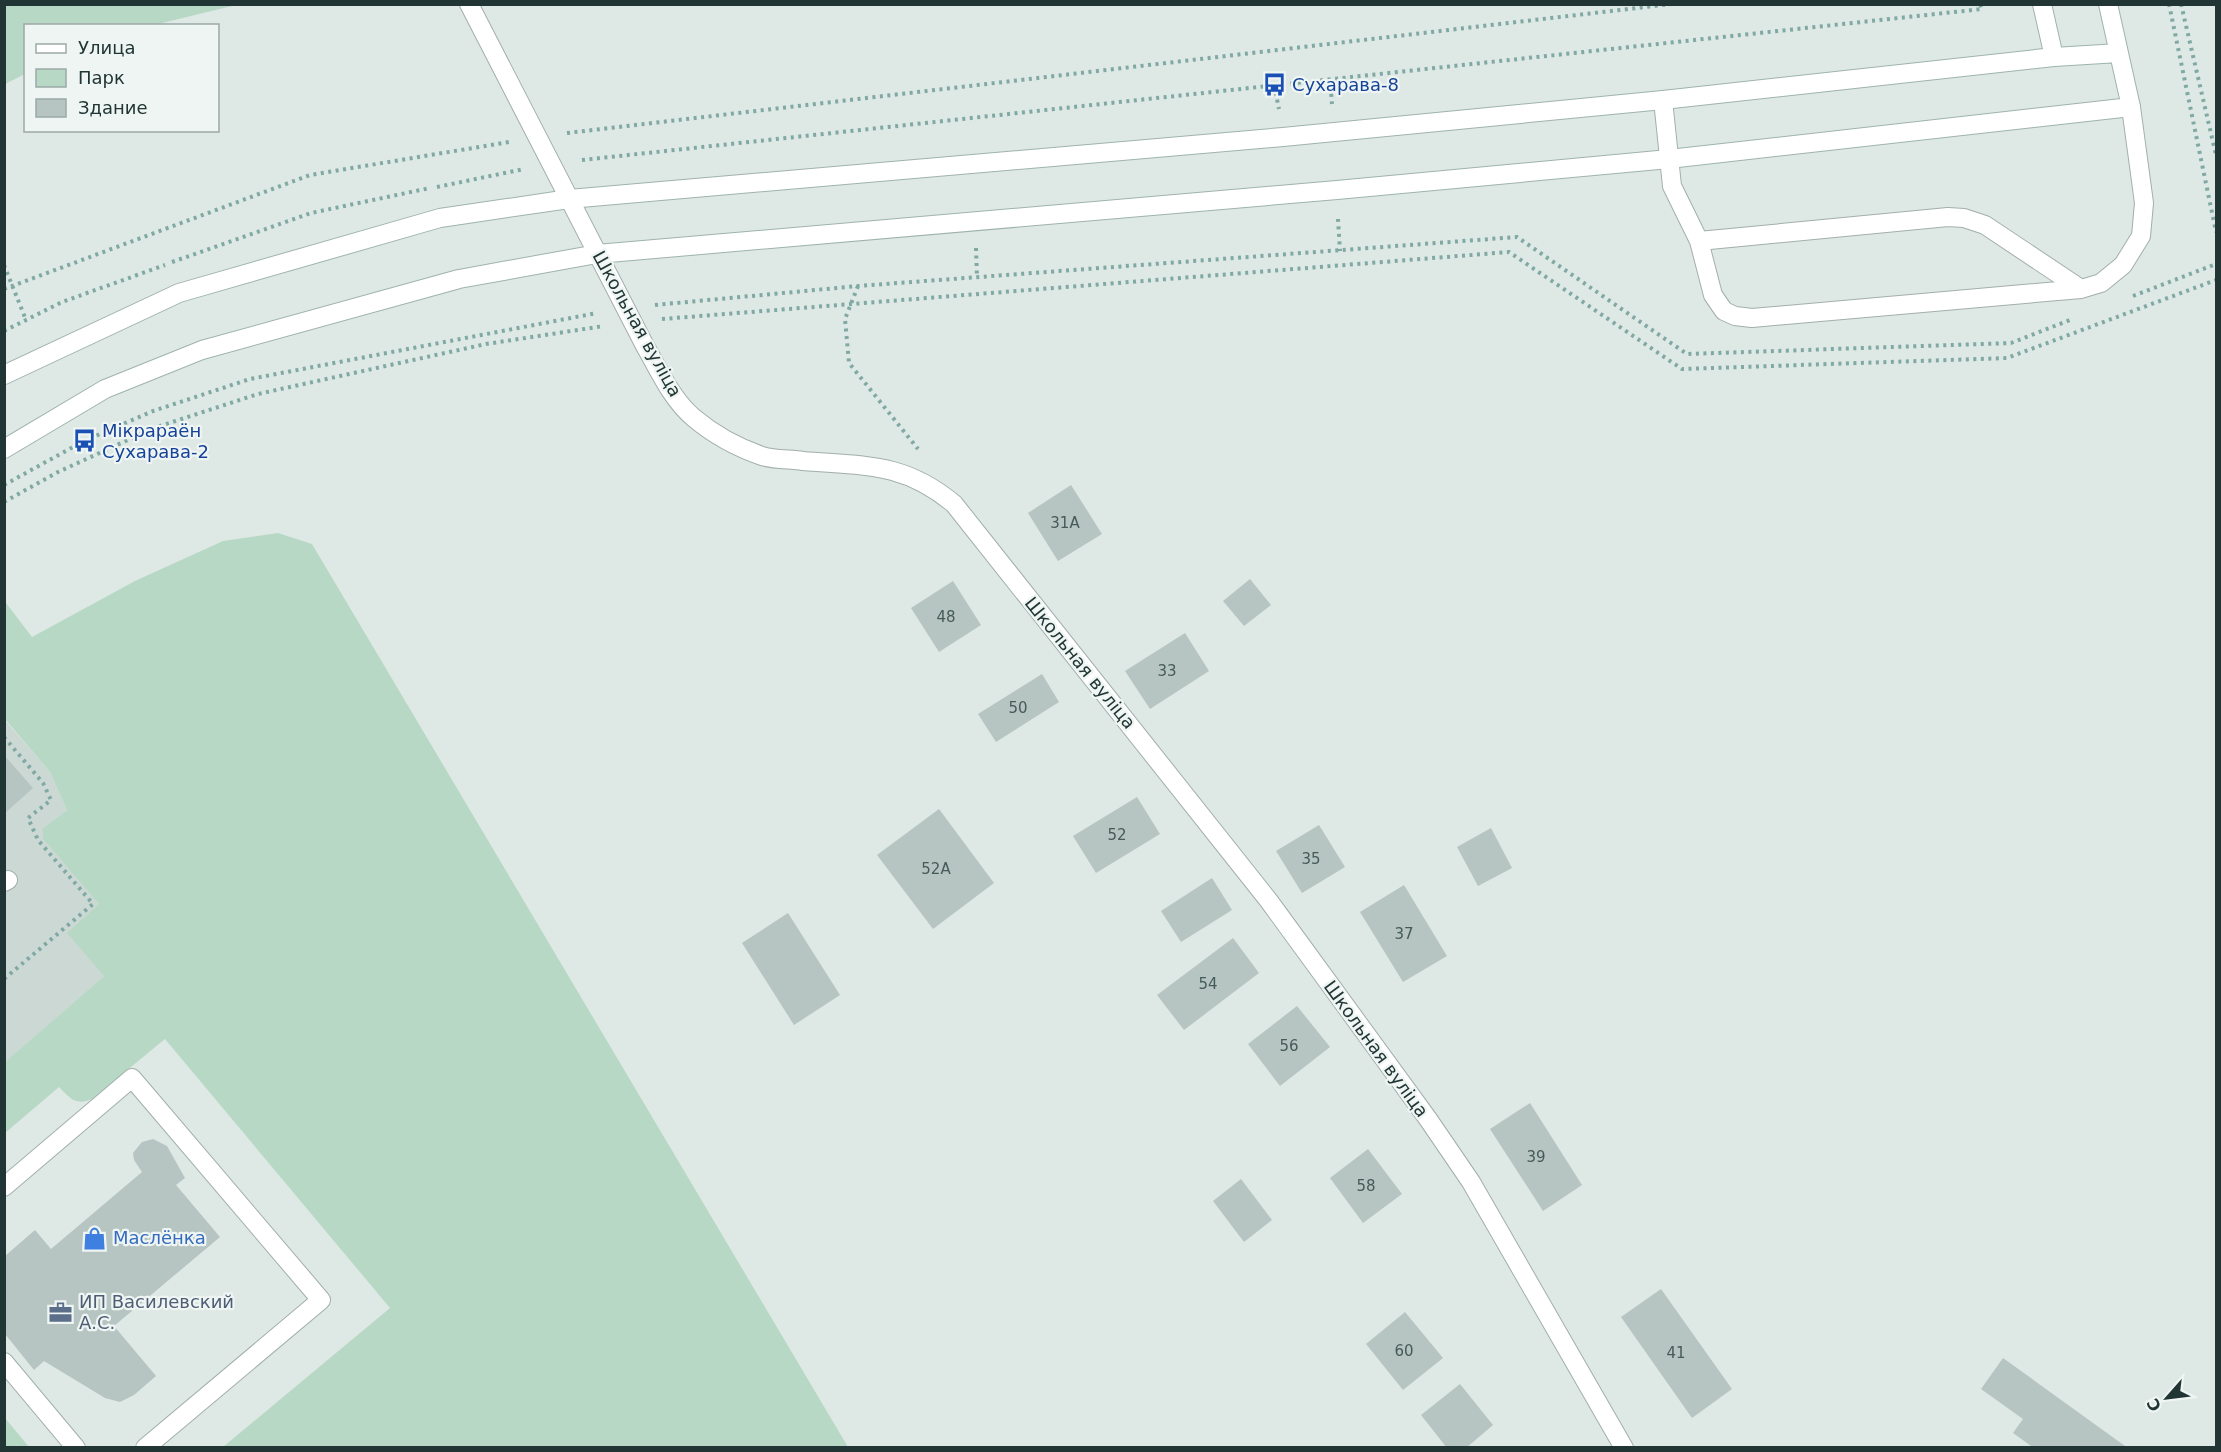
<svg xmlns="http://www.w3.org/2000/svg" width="2221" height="1452" viewBox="0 0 2221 1452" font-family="'DejaVu Sans',sans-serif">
<rect width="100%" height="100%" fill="#dee8e5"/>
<path fill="#ccd8d4" d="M4,719L50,772L67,810L43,828V839L100,904L104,976L5,1062Z"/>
<path fill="#b8d8c6" d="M5,4H236V5L154,25L26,26L25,74L5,84Z
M278,533L312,544L848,1447H223L390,1308L165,1039L92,1099C75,1106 70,1098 59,1087L5,1133V1062L104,976L67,933L99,904L43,839V828L67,810L50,772L5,719V604L6,603L32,637L135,581L223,541Z
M5,1418L29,1447H5Z"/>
<path fill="#b6c5c1" d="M1071,485L1102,534L1058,561L1028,513Z
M1250,579L1271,605L1244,626L1223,601Z
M953,581L981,625L939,652L911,608Z
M1185,633L1209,671L1150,709L1125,671Z
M1042,674L1059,702L996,742L978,714Z
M4,755L33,788L4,814Z
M1137,797L1160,834L1096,873L1073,836Z
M939,809L994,883L933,929L877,855Z
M1319,825L1345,867L1302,893L1276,851Z
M1491,828L1512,868L1478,886L1457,847Z
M1212,878L1232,910L1181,942L1161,911Z
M1404,885L1447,956L1403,982L1360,912Z
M788,913L840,995L794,1025L742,943Z
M1233,938L1259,973L1184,1030L1157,995Z
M1297,1006L1330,1047L1280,1086L1248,1044Z
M1530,1103L1582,1185L1543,1211L1490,1129Z
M153,1139L167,1146L185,1178L176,1185L220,1237L114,1326L156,1376L134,1395L120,1402L105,1398L44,1361L34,1370L5,1334V1256L35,1230L51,1249L142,1172L134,1160L133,1153L142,1142Z
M1368,1149L1402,1194L1363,1223L1330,1178Z
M1241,1179L1272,1220L1244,1242L1213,1201Z
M1661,1289L1732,1389L1692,1418L1621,1317Z
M1405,1312L1443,1358L1403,1390L1366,1344Z
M2003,1358L2125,1446L2124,1448H2034L2013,1433L2023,1419L1981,1389Z
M1460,1384L1493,1425L1466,1448H1447L1421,1415Z"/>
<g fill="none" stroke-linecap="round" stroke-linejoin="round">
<defs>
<path id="service" d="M1663,100L1672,186L1699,241L1713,295L1724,311L1735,316L1752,318L2081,289L2101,283L2123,265L2141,236L2144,203L2131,107
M1699,241L1948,217L1964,218L1985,225L2081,289
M4,882L8,880
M4,1187L132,1078L321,1300L145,1448
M4,1362L76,1448"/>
<path id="minor" d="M469,4L645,346C659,370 672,400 694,418C713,434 739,448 762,456C774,460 790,459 803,461C864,466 904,462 954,504L1269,901L1428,1119L1471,1182L1624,1448"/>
<path id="secondary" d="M2054,57L2119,53
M4,375L179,293L440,218L569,199L1283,137L1663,100L2054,57L2042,4
M4,449L105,389L202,350L459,279L597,254L1337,190L1669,159L2131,107L2108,4"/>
</defs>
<use href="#service" stroke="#a2afac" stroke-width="20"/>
<use href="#minor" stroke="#a2afac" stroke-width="20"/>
<use href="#secondary" stroke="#9eb3af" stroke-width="20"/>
<path stroke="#80a9a3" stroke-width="4" stroke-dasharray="3 4.5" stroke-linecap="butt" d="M2169,4L2216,232
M2181,4L2216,155
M1330,79L1332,104
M1274,85L1279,109
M567,133L1671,4
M582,160L1982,9L1980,4
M437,187L524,169
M1338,219L1340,251
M976,248L977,277
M172,262L311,213L430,188
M4,265L26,320
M858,286L845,319L849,363L918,449
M4,289L310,175L509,142
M2133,296L2216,264
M655,305L858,286L1517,237L1687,354L2011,343L2070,320
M662,319L1509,252L1682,369L2007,358L2216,280
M4,331L62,302L165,265
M4,485L84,441L153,411L250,379L597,313
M4,502L58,472L154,428L258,394L486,344L604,326
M4,737L43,783L51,800L28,818L38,840L93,904L4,979"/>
<use href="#service" stroke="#fff" stroke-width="18"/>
<use href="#minor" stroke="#fff" stroke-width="18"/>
<use href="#secondary" stroke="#fff" stroke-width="18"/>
</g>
<defs>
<symbol id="bus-bare" viewBox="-9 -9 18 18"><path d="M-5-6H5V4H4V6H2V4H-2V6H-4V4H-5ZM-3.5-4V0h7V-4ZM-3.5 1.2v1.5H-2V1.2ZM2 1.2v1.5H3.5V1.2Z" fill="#1a4fb4" stroke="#eef5f3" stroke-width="2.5" paint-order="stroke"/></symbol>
<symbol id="shop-bare" viewBox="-9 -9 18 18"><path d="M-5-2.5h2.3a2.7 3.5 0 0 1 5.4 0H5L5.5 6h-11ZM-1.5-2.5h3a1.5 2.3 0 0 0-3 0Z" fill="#3f7fe0" stroke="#eef5f3" stroke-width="2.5" paint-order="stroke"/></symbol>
<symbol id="office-bare" viewBox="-9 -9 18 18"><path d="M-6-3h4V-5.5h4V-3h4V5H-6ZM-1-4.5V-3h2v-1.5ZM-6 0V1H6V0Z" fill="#5c6f8a" stroke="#eef5f3" stroke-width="2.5" paint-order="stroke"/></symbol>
</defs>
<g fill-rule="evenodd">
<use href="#bus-bare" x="1258" y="68" width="33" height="33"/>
<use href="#bus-bare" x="68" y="424" width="33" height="33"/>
<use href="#shop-bare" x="78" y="1222" width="33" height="33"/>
<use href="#office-bare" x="44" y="1296" width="33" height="33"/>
</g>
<g text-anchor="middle" stroke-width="4.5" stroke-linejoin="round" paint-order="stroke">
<g font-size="15" fill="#465a57">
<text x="1065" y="528">31А</text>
<text x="946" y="622">48</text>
<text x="1167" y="676">33</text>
<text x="1018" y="713">50</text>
<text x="1117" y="840">52</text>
<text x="1311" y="864">35</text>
<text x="936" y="874">52А</text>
<text x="1404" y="939">37</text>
<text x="1208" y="989">54</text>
<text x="1289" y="1051">56</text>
<text x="1536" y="1162">39</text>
<text x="1366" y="1191">58</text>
<text x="1404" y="1356">60</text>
<text x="1676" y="1358">41</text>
</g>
<g font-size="18" fill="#164399" stroke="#eef5f3" text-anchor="start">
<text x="1292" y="91">Сухарава-8</text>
<text x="102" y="437">Мікрараён<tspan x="102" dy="21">Сухарава-2</tspan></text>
</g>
<g font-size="18" fill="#213634" stroke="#eef5f3">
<text transform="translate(637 324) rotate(61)" y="6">Школьная вуліца</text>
<text transform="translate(1080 663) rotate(51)" y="6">Школьная вуліца</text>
<text transform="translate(1376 1049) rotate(54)" y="6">Школьная вуліца</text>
</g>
<g font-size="18" fill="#366cbe" stroke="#eef5f3" text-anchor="start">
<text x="113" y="1244">Маслёнка</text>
</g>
<g font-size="18" fill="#4e5e75" stroke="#eef5f3" text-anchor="start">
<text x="79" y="1308">ИП Василевский<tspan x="79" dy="21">А.С.</tspan></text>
</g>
</g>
<rect width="2221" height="1452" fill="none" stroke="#213634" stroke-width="12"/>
<rect x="24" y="24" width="195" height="108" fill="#eef5f3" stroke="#9ca9a7" stroke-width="1.5"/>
<rect x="36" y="44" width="30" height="9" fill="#ffffff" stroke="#9ca9a7" stroke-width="1.5"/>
<text x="78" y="54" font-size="18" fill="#213634">Улица</text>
<rect x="36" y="69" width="30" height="18" fill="#b8d8c6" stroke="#9ca9a7" stroke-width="1.5"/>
<text x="78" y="84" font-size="18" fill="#213634">Парк</text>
<rect x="36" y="99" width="30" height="18" fill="#b6c5c1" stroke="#9ca9a7" stroke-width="1.5"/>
<text x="78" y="114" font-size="18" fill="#213634">Здание</text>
<g transform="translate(2167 1398) rotate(242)" stroke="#eef5f3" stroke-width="4.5" paint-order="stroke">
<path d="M0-4.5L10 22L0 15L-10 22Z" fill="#213634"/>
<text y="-9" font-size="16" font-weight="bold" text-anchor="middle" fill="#213634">С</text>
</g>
</svg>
